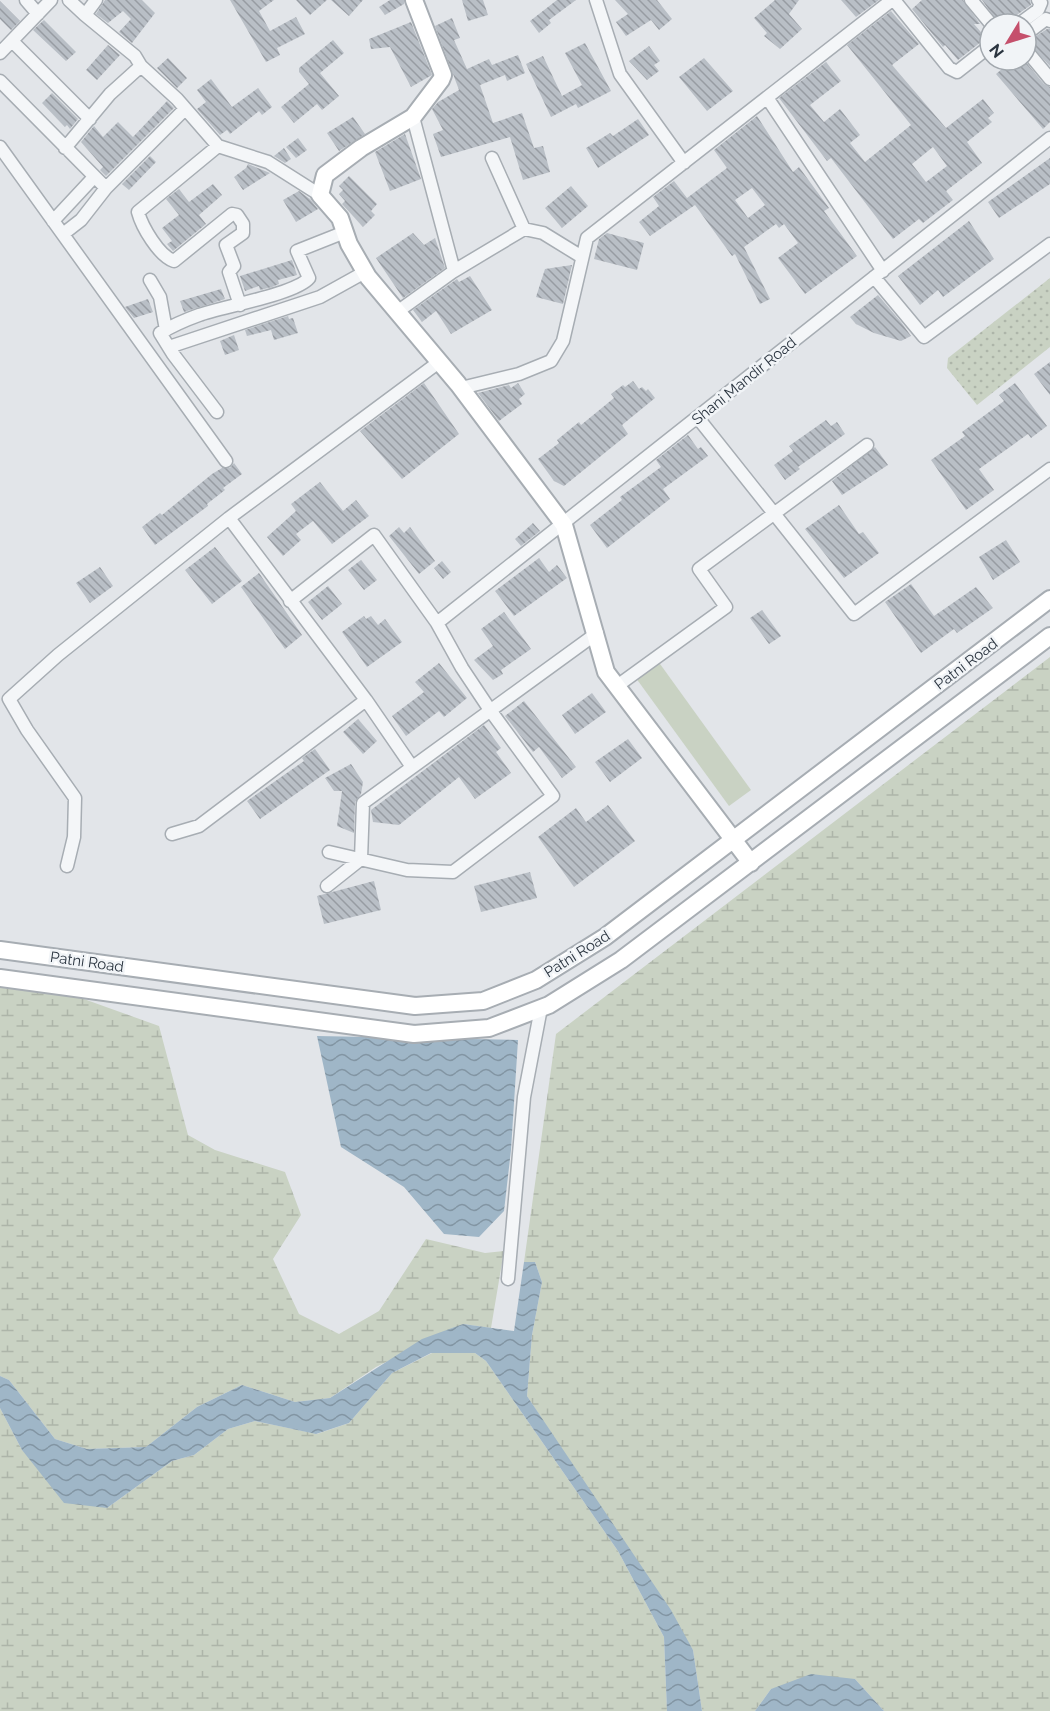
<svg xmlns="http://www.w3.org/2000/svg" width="1050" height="1711" viewBox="0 0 1050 1711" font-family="Raleway,sans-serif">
<defs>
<pattern id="wetland-marsh" width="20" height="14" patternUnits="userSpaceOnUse" patternTransform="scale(1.5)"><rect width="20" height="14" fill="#c9d2c3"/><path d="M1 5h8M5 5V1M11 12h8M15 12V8" fill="none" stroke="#adb5a9"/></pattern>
<pattern id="park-dots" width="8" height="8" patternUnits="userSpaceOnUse" patternTransform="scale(1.5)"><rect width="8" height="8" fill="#c9d2c3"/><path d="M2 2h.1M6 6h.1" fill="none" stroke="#adb5a9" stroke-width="1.8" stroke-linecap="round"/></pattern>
<pattern id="water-waves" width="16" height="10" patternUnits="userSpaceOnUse" patternTransform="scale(1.5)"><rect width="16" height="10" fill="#9fb6c7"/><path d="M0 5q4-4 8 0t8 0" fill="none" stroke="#8295a3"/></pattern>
<pattern id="building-back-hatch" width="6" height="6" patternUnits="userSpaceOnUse" patternTransform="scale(1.5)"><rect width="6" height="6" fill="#b9bfc6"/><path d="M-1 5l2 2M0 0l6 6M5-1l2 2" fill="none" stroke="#979ca2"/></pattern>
</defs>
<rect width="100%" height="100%" fill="#e2e5e9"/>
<path fill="#c9d2c3" d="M655,657L751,790L729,806L633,674Z"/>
<path fill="url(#wetland-marsh)" d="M1050,657V1711H884L855,1679L771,1689L755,1711H702L693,1650L527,1396L532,1335L542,1282L535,1262H524L556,1034Z
M17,975L159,1026L188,1135L215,1150L285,1172L301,1215L273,1259L299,1314L339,1334L379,1311L426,1239L485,1253L504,1251L491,1328L463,1324L376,1367L330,1398L295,1402L242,1385L197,1407L146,1447L87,1449L55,1439L9,1380L0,1376V981Z
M432,1353H475L486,1361L618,1551L664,1637L667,1711H0V1408L22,1450L107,1508L172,1461L194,1455L228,1429L255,1421L317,1434L349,1423L392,1373Z"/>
<path fill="url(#park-dots)" d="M1050,278V347L977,405L947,368L948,358Z"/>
<path fill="url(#water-waves)" d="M317,1036L518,1040L511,1150L504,1211L479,1237L444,1234L404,1187L341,1147Z
M524,1262H535L542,1282L532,1335L527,1396L671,1610L693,1650L702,1711H667L664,1637L618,1551L486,1361L475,1353H431L392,1373L349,1423L316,1434L255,1421L228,1429L194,1455L172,1461L107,1508L64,1503L22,1450L0,1408V1376L9,1380L55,1439L87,1449L146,1447L197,1407L242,1385L295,1402L330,1398L422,1339L463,1324L514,1331Z
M811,1674L855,1679L884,1711H755L771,1689Z"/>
<path fill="url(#building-back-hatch)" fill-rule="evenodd" d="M105,0H142L155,13L132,43L119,32L131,19L123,11L108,23L96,14Z
M230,0H274L259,11L270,31L296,17L305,34L277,48L280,55L266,62Z
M296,0H327L310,15Z
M331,0H363L349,16Z
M390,0H404V4L385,15L379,7Z
M462,0H483L488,15L468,21Z
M557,0H576L549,20L551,23L539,33L530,21Z
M615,0H657L672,19L659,30L651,20L626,36L616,22L628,14Z
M775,0H799L789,14L802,29L780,49L764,36L767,33L754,18Z
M841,0H879L856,17Z
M922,0H963L980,24H974L986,38L958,60L945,45L943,47L912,9Z
M982,0H1030L1031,5L1014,17L1011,24H999Z
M0,1L20,21L11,30L0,19Z
M891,11L919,44L892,65L946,128L983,99L994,113L988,118L992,122L967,142L982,163L946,191L953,200L923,223L919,219L893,239L831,158L827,161L779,98L826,62L841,81L810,105L824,122L840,109L860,135L850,143L865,162L911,125L847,45ZM933,147L947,166L926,182L912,164Z
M452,18L460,38L454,40L467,69L489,59L492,65L518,55L525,73L507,81L505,75L480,85L493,123L522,113L534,148L543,146L550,172L523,180L510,137L441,157L433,134L443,130L432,109L438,102L459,90L435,26Z
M44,20L76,52L66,61L33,30Z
M411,22L432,75L411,87L390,47L371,49L369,39Z
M1047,29H1050V66L1027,42Z
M333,40L344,53L320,73L339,96L322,110L317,104L294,123L281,107L309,84L299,72V68Z
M585,43L611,91L578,108L576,104L551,117L526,64L543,56L562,96L582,85L565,53Z
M108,45L120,55L97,80L86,70Z
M649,46L660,61L654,65L659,71L647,80L629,61Z
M168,58L187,78L177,88L157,68Z
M704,58L733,91L707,111L679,77Z
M997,60H1024L1044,84L1050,87V122L1043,129L996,74L1003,68Z
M211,79L232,107L258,88L272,107L262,115L259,111L230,134L227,130L220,135L197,109L206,102L197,90Z
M52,93L78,119L70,129L67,125L65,127L42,103Z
M167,101L174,108L106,176L100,170L103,167L81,142L94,126L103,137L118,122L133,137Z
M757,116L793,172L799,167L829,208L824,211L857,256L805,294L778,258L798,243L784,224L779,228L776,224L744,247L770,299L760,304L735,254L732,256L695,205L650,236L639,222L659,206L653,197L674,181L687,198L727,168L714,150ZM752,188L765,205L748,218L735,200Z
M353,117L365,134L339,151L327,133Z
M638,119L649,135L598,168L586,148L610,133L613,136Z
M405,134L421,179L390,191L375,152Z
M298,138L307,150L296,158L286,147Z
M284,148L291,159L285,163L274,156Z
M150,156L156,162L129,190L122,184Z
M1050,158V184L999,218L988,202Z
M248,164L270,173L243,190L234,177L246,168Z
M349,176L377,204L371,211L375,215L363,227L342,204L345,201L339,194L343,190L339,186Z
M213,184L222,195L199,215L206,224L173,251L167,244L172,241L162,228L179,215L166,199L179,189L189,202Z
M571,186L588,206L562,228L545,208Z
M299,191L310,199L318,209L296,222L283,200Z
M969,221L994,259L943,297L938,290L920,305L898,276Z
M413,233L424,245L435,238L445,268L403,298L376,258Z
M607,233L644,243L637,270L594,259L599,239Z
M292,260L297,275L278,280L279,284L272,287L260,290L259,286L245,291L240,276Z
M572,265L563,304L536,297L545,269Z
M470,276L492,310L480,317L451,334L436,311L422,322L413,310L457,279L459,282Z
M221,289L225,299L184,312L180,301Z
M878,295L901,322L911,336L901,341L874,333L856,324L850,317Z
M148,299L153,312L134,318L125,307Z
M288,316L289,319L293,318L298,333L274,340L271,330L247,336L245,330Z
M234,335L239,350L225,355L220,341Z
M1050,362V395L1034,374Z
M633,381L639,389L642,387L646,391L648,389L655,398L622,425L628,434L564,486L554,481L538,459L559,443L557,440L579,422L581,425L614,398L611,394L623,385L625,387Z
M424,383L459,434L402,479L360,431Z
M518,383L525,394L519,399L522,404L499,421L478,393L509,385L511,388Z
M1015,383L1047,426L1031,438L1028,434L979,469L994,490L966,510L931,460L965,436L962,432L1004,401L999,395Z
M826,420L831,426L837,422L845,434L798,467L800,469L785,480L774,465L793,451L789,446Z
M688,435L698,449L701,447L708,456L663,489L670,499L607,548L590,525L622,500L620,497L661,467L656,460Z
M875,447L888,465L842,495L832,481Z
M234,463L242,474L223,488L225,490L207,504L208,506L155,545L142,527L160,513L162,515L212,474L222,468H230Z
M320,482L343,511L356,500L369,516L332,544L313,521L296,534L301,540L283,556L267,537L296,511L291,504Z
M839,505L859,534L863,532L879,553L844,578L805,529Z
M533,523L540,531L521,546L515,539Z
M399,527L404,533L410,527L435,561L419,574L389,536Z
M1006,540L1020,562L993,580L979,557Z
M215,547L242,581L212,604L185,570Z
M539,558L549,572L557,565L567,578L514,616L495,591Z
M361,560L377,580L364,590L348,570Z
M442,561L451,572L443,579L434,568Z
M100,567L113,586L90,603L76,583Z
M259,573L302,635L285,649L241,587Z
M911,584L934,616L976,587L993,608L957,633L954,629L921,653L885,602Z
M328,586L342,604L322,620L308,602Z
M762,610L781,636L769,644L750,618Z
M504,612L531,649L501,670L503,674L493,680L474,660L493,646L481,629Z
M364,616L366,619L371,616L378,625L385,619L402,642L367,667L342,632Z
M439,663L467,698L444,717L439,711L406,736L392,716L424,692L415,682Z
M592,693L606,712L575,734L562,715Z
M524,701L576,767L562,778L539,747L533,752L505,716Z
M358,719L377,741L363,754L343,732Z
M484,725L501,748L496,752L511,773L475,799L459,777L399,825L373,822L371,810Z
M628,739L642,758L610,782L595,762Z
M315,749L330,770L260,819L247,801L304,761L302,758Z
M351,764L363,782L361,794L355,802L354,833L337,826L342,791H334L325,778Z
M608,805L635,841L574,887L538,837L576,808L586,822Z
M530,872L537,898L481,912L474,886Z
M374,881L381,910L324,924L317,896Z"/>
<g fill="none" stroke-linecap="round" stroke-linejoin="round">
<defs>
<path id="street" d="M26,0L38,14
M69,0L85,15
M96,0L85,15L135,56L141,66L177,99L218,146L268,162L320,195
M596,0L620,74L684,163
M894,0L949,68L957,72L990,46
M971,0L991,24
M1019,24L1038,10L1041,3L1038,0
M1026,34L1046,19L1050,21
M12,41L90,119
M1026,50L1050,79
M0,53L51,0
M0,81L106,188
M768,99L883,271
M413,117L454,271L524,229L543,233L582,257
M218,146L138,212C142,227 159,256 174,261L232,214L237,215L243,224V233L226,245L234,266L229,272L240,305
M0,147L226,461
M65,148L110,94L141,66
M492,158L524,229
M53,221L94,177
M63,234L81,220L106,188L185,109
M874,277L924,337L1050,244
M150,280L160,297L166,330
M397,312L454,271
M169,347L320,297L365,272
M461,388L519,374L551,361L563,341L587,238L892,0
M217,412L173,354L160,333C172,326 185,320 199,315C221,307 296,294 309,278L297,251L345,232
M698,418L854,614L1050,469
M229,518L366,700L412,767
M290,601L374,535L437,623L462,668L490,710L553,796L453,872L407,870L329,852
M437,623L1050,138
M617,686L726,607L699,569L867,445
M172,834L199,826L366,700
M67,866L74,837L75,798L27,730L9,699L58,655L229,518L439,362
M327,886L361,859L363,803L597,633
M508,1279L524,1097L541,1008"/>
<path id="secondary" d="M414,0L443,75L441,80L413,117L361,148L325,175L320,195L340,218L349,244L368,277L458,384L564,525L606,672L751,863
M0,950L415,1006L483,1001L536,980L605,937L1050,599
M0,978L414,1034L489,1028L549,1005L621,960L1050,636"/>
</defs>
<use href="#street" stroke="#a7adb3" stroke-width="15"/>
<use href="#secondary" stroke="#a7adb3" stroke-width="20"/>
<use href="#street" stroke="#f4f6f8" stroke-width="12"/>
<use href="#secondary" stroke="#fff" stroke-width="16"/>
</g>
<g text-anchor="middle" stroke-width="5" stroke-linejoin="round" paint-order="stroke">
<g font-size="15" fill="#2b3540" stroke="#f1f4f7">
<text transform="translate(744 381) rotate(-39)" y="5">Shani Mandir Road</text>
<text transform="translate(966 664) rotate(-37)" y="5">Patni Road</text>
<text transform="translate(577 954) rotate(-32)" y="5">Patni Road</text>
<text transform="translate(87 962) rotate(8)" y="5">Patni Road</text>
</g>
</g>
<g transform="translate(1008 42) rotate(232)"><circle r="28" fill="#f1f4f7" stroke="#a2a8ae" stroke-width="1.5"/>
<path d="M0-4.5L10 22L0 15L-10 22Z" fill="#c5506c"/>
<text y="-9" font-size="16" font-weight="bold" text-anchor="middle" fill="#2b3540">N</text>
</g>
</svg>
